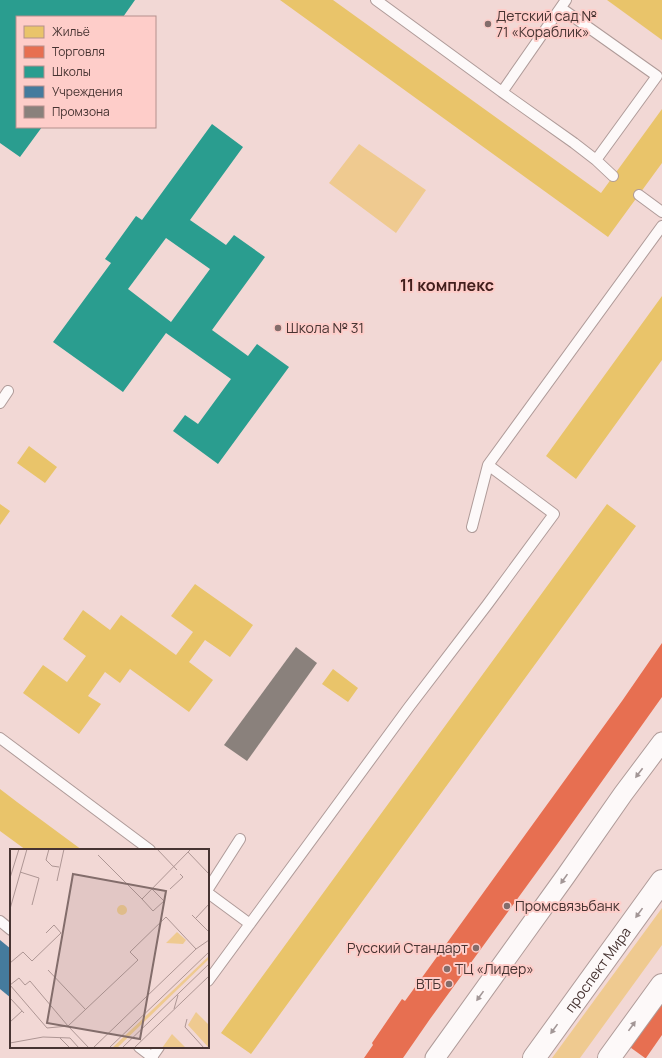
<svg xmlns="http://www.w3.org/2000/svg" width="662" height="1058" viewBox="0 0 662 1058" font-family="Manrope,sans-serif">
<rect width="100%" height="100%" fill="#f2d8d5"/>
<path fill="#efca90" d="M359,144L426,190L396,233L329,183Z
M662,908V945L580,1058H552Z"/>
<path fill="#e9c46a" d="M280,0H333L601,193L662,109V163L608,237Z
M607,0H662V40Z
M662,296V360L576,479L546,456Z
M29,446L57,467L45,483L17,463Z
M0,504L10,511L0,525Z
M607,504L636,526L251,1054L221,1033Z
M195,584L253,625L230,657L205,640L189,662L213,680L189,712L130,669L120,683L105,672L88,696L101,704L79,734L23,693L43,665L67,682L86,656L63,639L83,610L110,630L121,615L176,655L193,632L171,616Z
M333,669L358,688L348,702L322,684Z
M0,789L17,802L82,850H26L0,831Z"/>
<path fill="#e76f51" d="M662,643V697L558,843L430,1019L403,1058H364L373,1045L372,1043L402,999L405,1001L622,701Z
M662,997V1035L646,1058H645L627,1045Z"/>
<path fill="#2a9d8f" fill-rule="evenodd" d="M0,0H135L123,17H17V127H42L20,157L0,143Z
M212,124L243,147L190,220L226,245L234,235L265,257L212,330L248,356L257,344L289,367L218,464L173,431L185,415L198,424L231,379L166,333L123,392L53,342L111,263L105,259L136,216L142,220ZM166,238L210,269L171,322L128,289Z"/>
<path fill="#457b9d" d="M0,940L11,949V998L0,989Z"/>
<path fill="#8a817c" d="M296,647L317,663L247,761L224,745Z"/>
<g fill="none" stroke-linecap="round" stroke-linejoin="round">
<defs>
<path id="lane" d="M376,0L502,92L566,0
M502,92L574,143L596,160L657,76L561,8
M596,160L613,176
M639,195L662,212
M0,403L8,391
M472,527L488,465
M0,738L150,850
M208,889L240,839
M208,893L250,924
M0,921L11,930
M208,981L409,707L487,605L554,514L488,465L662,226
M139,1047L152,1057L150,1058
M153,1058L152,1057L159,1047"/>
<path id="street" d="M435,1058L565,877L623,794L662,742"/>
<g id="primary">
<path id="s1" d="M534,1058L662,881"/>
<path d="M609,1058L662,985"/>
</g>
</defs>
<use href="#lane" stroke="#af9b99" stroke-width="12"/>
<use href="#street" stroke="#af9b99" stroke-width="21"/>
<use href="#primary" stroke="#af9b99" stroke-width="24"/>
<use href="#lane" stroke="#fdf9f9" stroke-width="10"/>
<use href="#street" stroke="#fdf9f9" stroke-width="19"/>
<use href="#primary" stroke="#fdf9f9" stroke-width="22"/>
</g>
<defs><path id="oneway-solid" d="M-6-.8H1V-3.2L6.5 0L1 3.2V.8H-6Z"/></defs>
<g fill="#a29696">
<use href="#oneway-solid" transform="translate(639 773) rotate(127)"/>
<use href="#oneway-solid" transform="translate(564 879) rotate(125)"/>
<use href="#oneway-solid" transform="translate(639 913) rotate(126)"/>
<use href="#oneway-solid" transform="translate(480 996) rotate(126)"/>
<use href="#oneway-solid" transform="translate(632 1026) rotate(-54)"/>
<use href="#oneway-solid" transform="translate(554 1029) rotate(126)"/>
</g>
<g fill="#836d6b" stroke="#fecdc9" stroke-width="1.5">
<circle cx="488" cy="24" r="4"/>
<circle cx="278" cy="328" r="4"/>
<circle cx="507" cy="906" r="4"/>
<circle cx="476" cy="948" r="4"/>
<circle cx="447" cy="969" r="4"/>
<circle cx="449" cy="984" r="4"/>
</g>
<g text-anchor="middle" stroke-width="4" stroke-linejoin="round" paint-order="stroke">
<g font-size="14" fill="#473432" stroke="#fecdc9" text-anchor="start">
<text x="496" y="21">Детский сад №<tspan x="496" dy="16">71 «Кораблик»</tspan></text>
<text x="286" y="333">Школа № 31</text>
<text x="515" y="911">Промсвязьбанк</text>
<text x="468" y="953" text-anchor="end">Русский Стандарт</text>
<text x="455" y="974">ТЦ «Лидер»</text>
<text x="441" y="989" text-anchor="end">ВТБ</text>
</g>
<g font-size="14" fill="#473432" stroke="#fecdc9">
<text dy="5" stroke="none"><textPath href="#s1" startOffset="109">проспект Мира</textPath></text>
</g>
<g font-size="16" font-weight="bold" fill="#421f1d" stroke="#fecdc9">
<text x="447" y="291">11 комплекс</text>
</g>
</g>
<g transform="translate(10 849)">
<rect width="199" height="199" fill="#f2d8d5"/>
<path d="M107 61a5 5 0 1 1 10 0a5 5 0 1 1-10 0ZM167,83L176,91L173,95L156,94ZM199,107V110L107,199H102ZM186,163L199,176V199L178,176ZM162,185L176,199H152Z" fill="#efca90"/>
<path fill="none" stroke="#ae9694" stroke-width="1" d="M39,0L36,11L42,17L49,18M147,0L167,21M178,3L199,25M88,6L132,50L181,0M10,23L29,29L22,56M0,29L9,0M47,32L54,0M160,40L173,28L170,25M132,50L143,62L154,52L142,40M0,60L17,0M182,66L199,83M186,69L199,55M0,114L13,103L22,112L51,84L44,76L36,84M38,121L76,161M0,136L37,179L58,177L20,132L15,136L9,129L0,136M0,149L14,164M164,160L168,146M177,170L175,178L194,199M0,173L12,162M50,189L60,199M0,194L33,188L60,189L69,199M79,199L58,177L128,111L120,103L156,68L186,100M83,199L186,100L199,91M99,199L199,103M112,199L199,115M124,199L199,127"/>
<path fill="#836d6b" fill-opacity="0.15" stroke="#836d6b" stroke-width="2" d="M63,25L156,42L130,190L37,174Z"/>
<rect width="199" height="199" fill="none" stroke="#473432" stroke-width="2"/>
</g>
<rect x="16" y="16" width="140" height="112" fill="#fecdc9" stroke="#b5908d"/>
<rect x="24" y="26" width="20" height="12" fill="#e9c46a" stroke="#b5908d"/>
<text x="52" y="36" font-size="12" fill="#473432">Жильё</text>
<rect x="24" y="46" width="20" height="12" fill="#e76f51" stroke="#b5908d"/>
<text x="52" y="56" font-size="12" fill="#473432">Торговля</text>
<rect x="24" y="66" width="20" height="12" fill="#2a9d8f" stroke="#b5908d"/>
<text x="52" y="76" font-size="12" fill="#473432">Школы</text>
<rect x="24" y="86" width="20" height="12" fill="#457b9d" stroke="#b5908d"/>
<text x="52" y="96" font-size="12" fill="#473432">Учреждения</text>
<rect x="24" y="106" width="20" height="12" fill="#8a817c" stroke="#b5908d"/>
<text x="52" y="116" font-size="12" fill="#473432">Промзона</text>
</svg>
